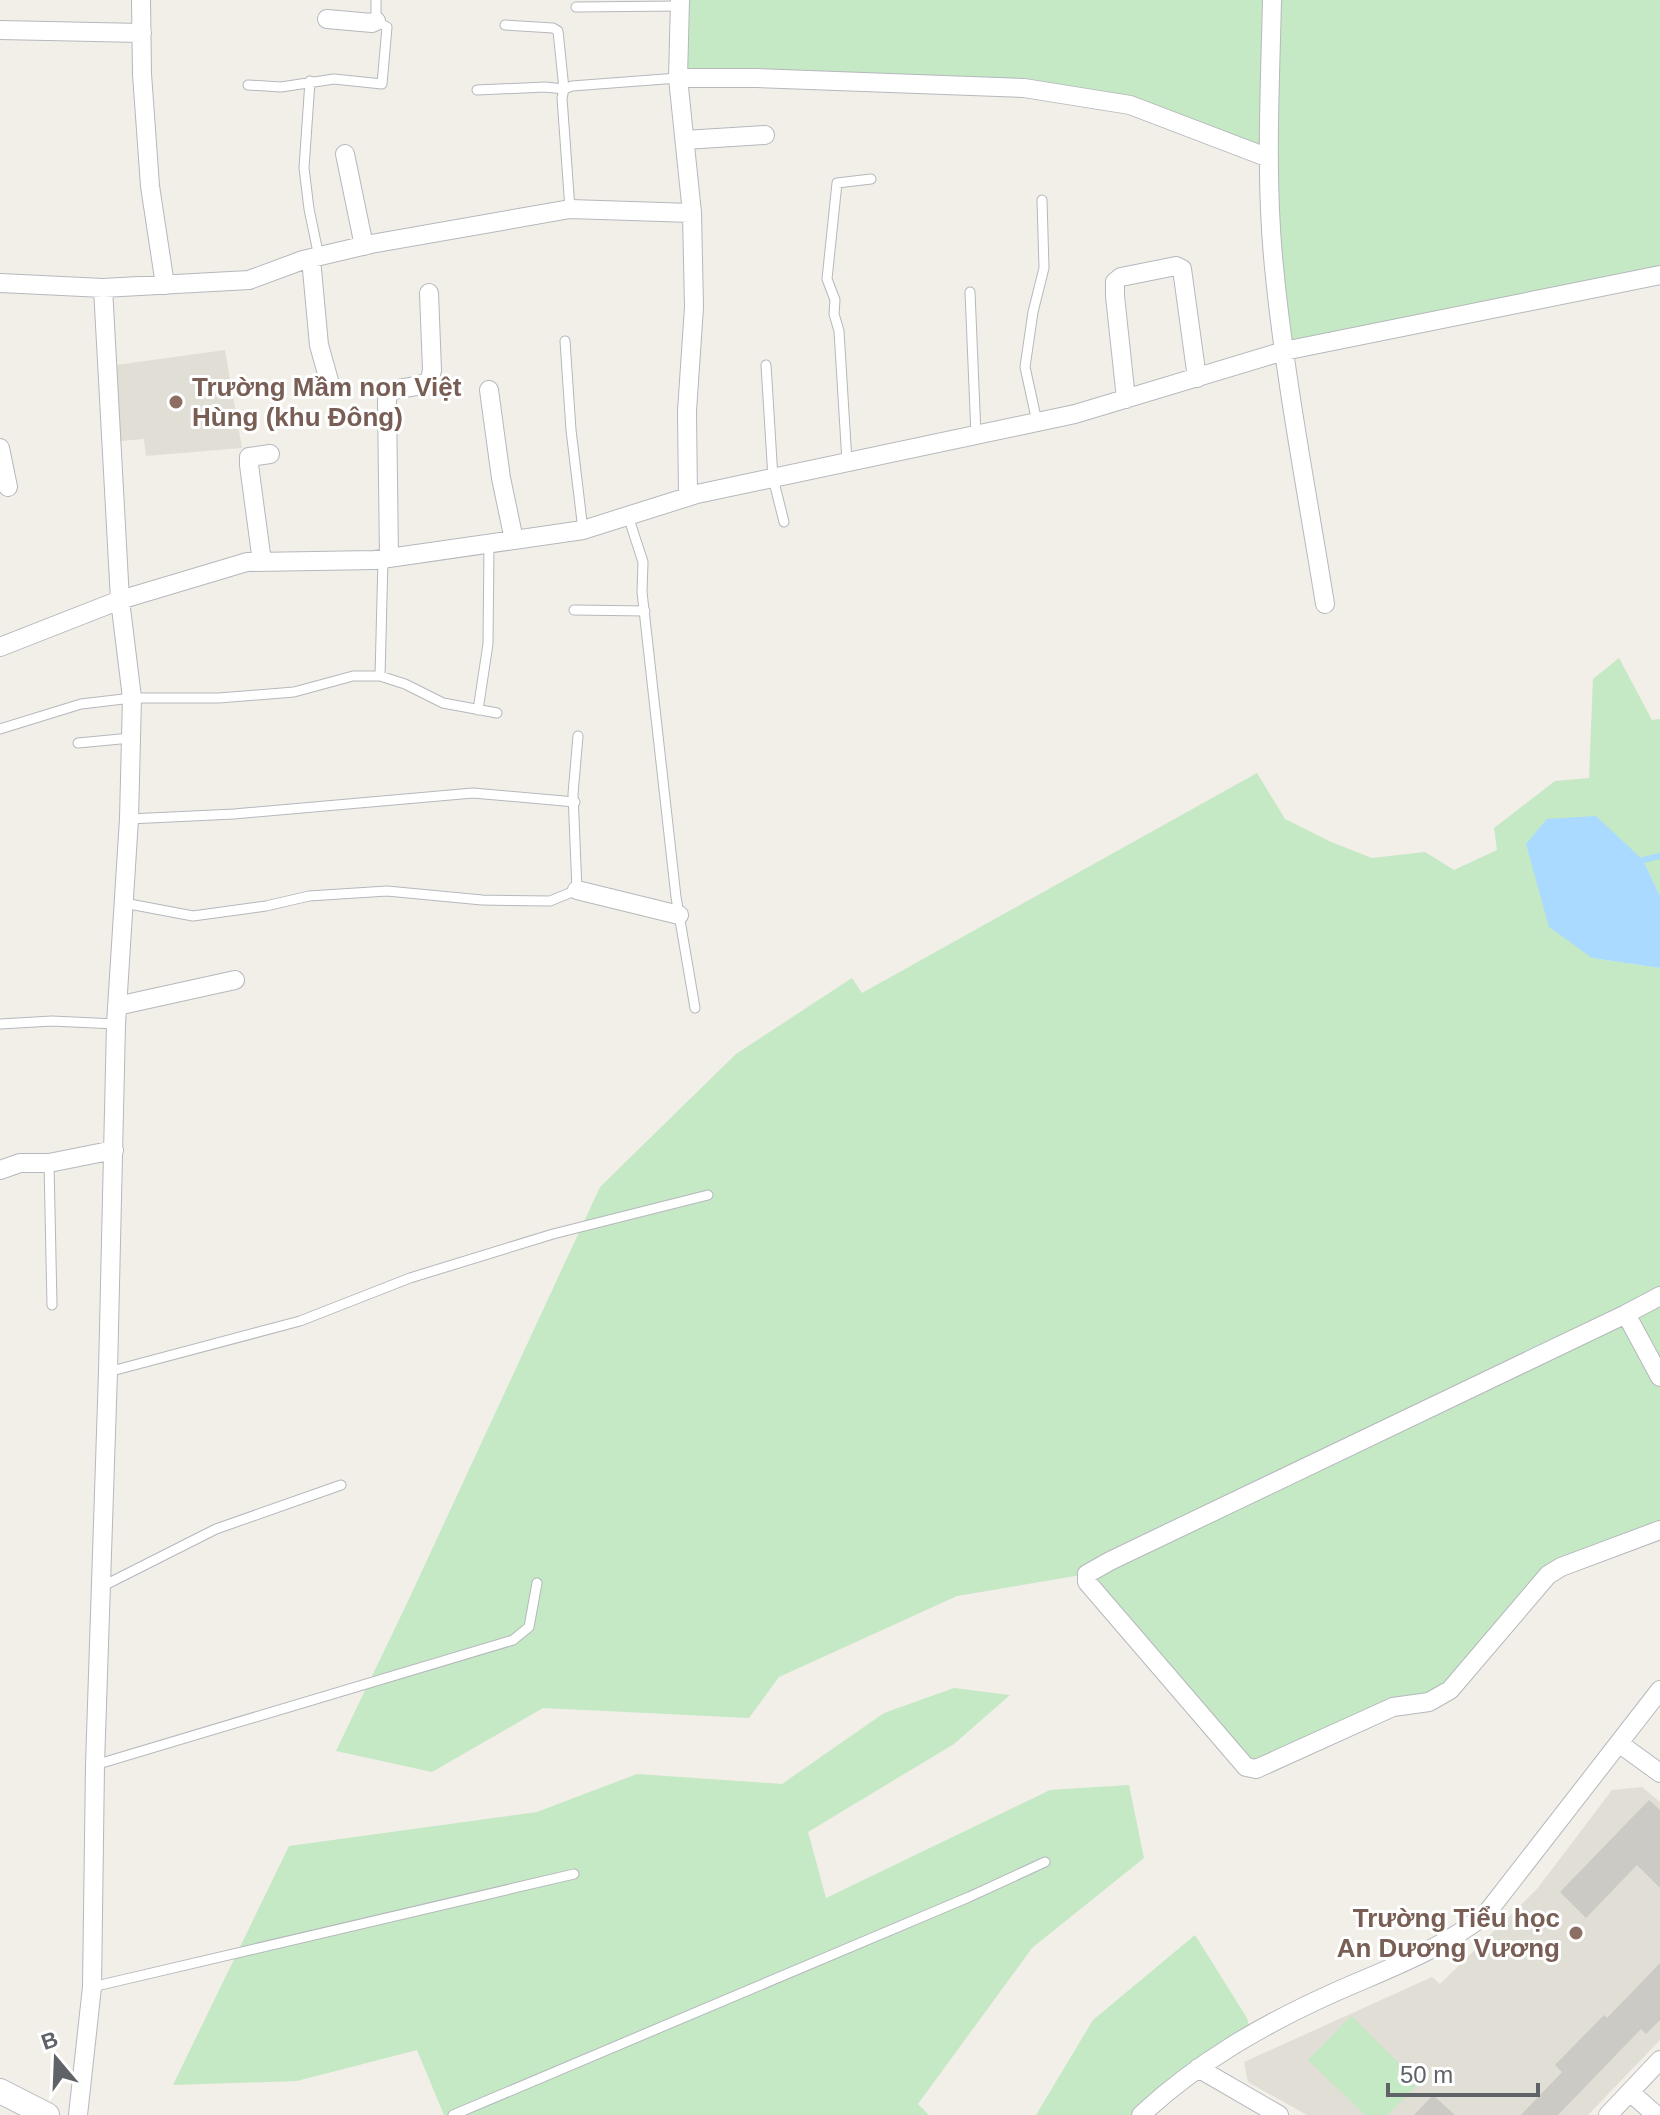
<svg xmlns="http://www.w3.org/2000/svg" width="1660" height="2115" viewBox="0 0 1660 2115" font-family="Helvetica,sans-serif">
<rect width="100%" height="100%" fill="#f1efe8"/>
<path fill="#e1ded6" d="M225,350L242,448L146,456L144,439L121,441L116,365Z
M1642,1787L1660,1802V2040L1588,2115H1307L1248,2082L1244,2062L1432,1977L1440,1984L1537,1889L1612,1790Z"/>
<path fill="#c5e8c5" d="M681,0H1660V275L1284,351L1269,158L1130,105L1025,88L678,78Z
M1619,658L1652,720L1660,719V896L1643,860L1592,958L1660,968V1531L1548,1575L1438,1698L1256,1769L1087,1574L957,1596L779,1677L749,1718L543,1708L432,1772L336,1751L409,1599L600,1187L736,1054L852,978L862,993L1257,773L1285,819L1331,842L1372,858L1425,852L1454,870L1497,850L1494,828L1555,781L1589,778L1593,679Z
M954,1688L1010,1695L954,1744L808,1832L826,1898L1050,1790L1129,1785L1144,1858L1032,1948L918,2104L929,2115H444L417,2050L297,2081L173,2085L289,1846L537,1812L637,1774L782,1784L884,1713Z
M1195,1935L1247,2018L1251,2034L1146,2115H1036L1093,2020Z
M1351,2016L1419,2083L1388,2115H1365L1308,2060Z"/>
<path fill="#aadaff" d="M1596,816L1643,860L1660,896V968L1592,958L1549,927L1526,844L1547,819Z"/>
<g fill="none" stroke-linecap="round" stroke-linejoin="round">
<path stroke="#aadaff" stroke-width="6" d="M1643,860L1660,856"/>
</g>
<path fill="#cccac5" d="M1649,1800L1660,1810V1888L1637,1865L1586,1918L1560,1892Z
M1660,1963V2020L1646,2034L1641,2029L1558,2115H1521L1562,2072L1555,2065L1604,2015L1607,2018Z
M1433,2095L1455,2115H1414Z"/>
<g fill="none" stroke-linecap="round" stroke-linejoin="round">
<defs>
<path id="lane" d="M576,7L680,6
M310,81L304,168L309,209L319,257
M248,85L281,87L334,79L382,84L387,27L376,21V0
M477,90L545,87L564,89L558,31L553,28L505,25
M570,209L562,98L564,89L572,86L678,78
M970,292L976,435
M565,341L571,430L583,530
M766,365L773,478L784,522
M1037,422L1025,367L1033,312L1044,268L1042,200
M847,462L839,331L834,314L835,300L827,279L837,183L871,179
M628,516L643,562L642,592L676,897L695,1008
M574,610L645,611
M380,676L383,559
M478,710L488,644L489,544
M0,729L81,704L132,698H219L294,692L353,676H380L405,684L443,703L497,713
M78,743L131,738
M129,819L234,814L473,793L575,802
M124,903L193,916L266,906L309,896L387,891L482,900L550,901L577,890L573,794L578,736
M0,1024L52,1021L116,1024
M49,1163L52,1305
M108,1372L300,1321L410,1278L553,1234L708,1195
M101,1587L216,1529L341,1485
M95,1765L513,1640L529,1627L537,1583
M92,1987L574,1874
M453,2115L969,1897L1045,1862"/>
<path id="street" d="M141,0L142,74L150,186L165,285
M680,0L678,78L692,213L694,307L687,411L688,497
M1272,0C1270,89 1265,179 1274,267C1285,380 1307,492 1325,604
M327,19L372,23L376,21
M0,30L142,33
M678,78H756L1024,88L1130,105L1269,158
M685,140L765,135
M345,154L364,246
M311,259L319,345L331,388
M0,283L103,288L249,280L303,260L371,244L570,209L692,213
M489,390L501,478L514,540
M1126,399L1115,296V282L1121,277L1176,266L1182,269L1197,378
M0,448L8,487
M389,558L387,401L388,392C402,386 418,389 430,380L432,370L429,293
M262,562L249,465V457L270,454
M0,647L120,600L247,562L375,560L583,530L697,494L1075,414L1284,351L1660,275
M577,890L679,915
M117,1006L235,980
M0,1170L20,1163H49L114,1150
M1660,1296L1626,1314L1110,1561L1087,1574V1582L1246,1767L1256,1769L1393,1707L1429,1702L1450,1690L1548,1575L1561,1567L1660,1530
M1626,1314L1660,1377
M1620,1744L1660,1773
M1198,2068L1279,2115
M1630,2092L1656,2115
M78,2115L92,1987L95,1765L108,1372L116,1024L129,819L132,698L120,600L103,288
M1141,2115C1198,2062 1262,2025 1333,1993C1387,1969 1439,1951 1486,1914L1660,1690
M1608,2115L1660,2060"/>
<path id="secondary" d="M0,2091L47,2115"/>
</defs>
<use href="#lane" stroke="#b5b8bc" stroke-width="11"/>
<use href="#street" stroke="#b5b8bc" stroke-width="20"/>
<use href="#secondary" stroke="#b6babf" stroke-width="26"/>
<use href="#lane" stroke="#fff" stroke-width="9"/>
<use href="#street" stroke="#fff" stroke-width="18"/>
<use href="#secondary" stroke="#fff" stroke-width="24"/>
</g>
<g fill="#8d6e63" stroke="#fff" stroke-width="3">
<circle cx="176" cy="402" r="8"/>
<circle cx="1576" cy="1933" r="8"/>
</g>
<g text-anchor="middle" stroke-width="6" stroke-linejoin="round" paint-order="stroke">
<g font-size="26" font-weight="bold" fill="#785e54" stroke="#fff" text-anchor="start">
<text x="192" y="396">Trường Mầm non Việt<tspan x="192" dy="30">Hùng (khu Đông)</tspan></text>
<text x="1560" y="1927" text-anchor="end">Trường Tiểu học<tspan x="1560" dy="30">An Dương Vương</tspan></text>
</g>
</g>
<g transform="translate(56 2059) rotate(341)" stroke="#ffffff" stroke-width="6" paint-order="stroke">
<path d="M0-6L14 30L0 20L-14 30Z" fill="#5f6368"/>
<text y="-12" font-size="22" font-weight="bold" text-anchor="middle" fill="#5f6368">B</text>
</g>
<path d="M1388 2083v12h150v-12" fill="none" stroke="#5f6368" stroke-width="4"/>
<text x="1400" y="2083" font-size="24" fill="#5f6368" stroke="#ffffff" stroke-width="6" paint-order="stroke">50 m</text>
</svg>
